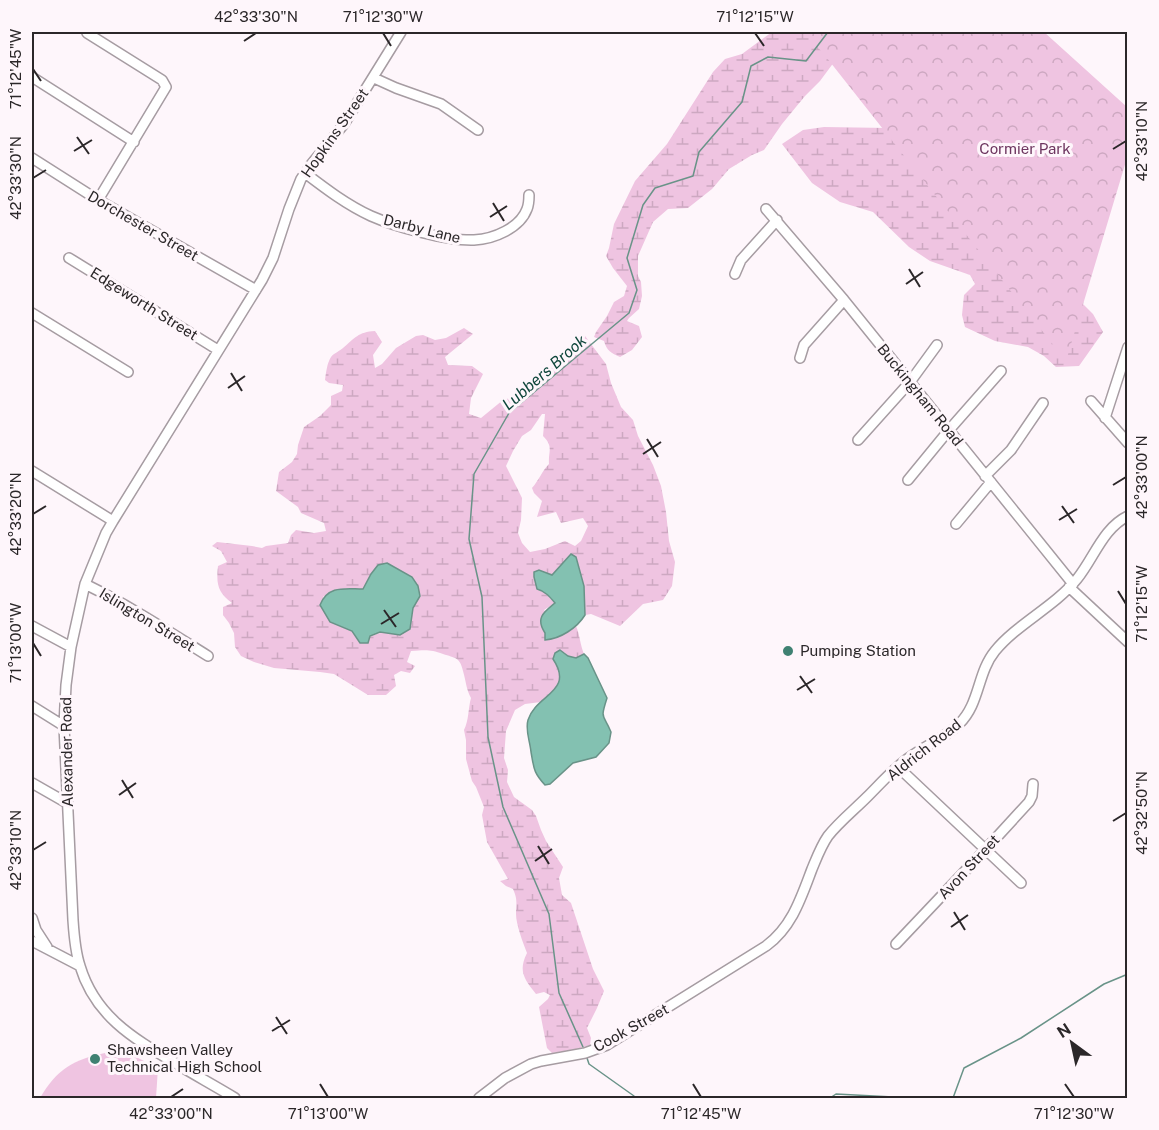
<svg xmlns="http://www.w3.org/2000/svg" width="1159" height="1130" viewBox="0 0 1159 1130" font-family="'Public Sans',sans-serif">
<defs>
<pattern id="wetland-marsh" width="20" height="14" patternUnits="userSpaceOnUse" patternTransform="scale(1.5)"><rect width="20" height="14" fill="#efc4e1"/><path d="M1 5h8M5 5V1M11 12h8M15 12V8" fill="none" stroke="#cda8c1"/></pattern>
<pattern id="park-crowns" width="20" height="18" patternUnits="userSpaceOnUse" patternTransform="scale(1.5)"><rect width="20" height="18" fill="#efc4e1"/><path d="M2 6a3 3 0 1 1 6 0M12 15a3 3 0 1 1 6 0" fill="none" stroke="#cda8c1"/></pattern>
</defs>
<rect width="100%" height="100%" fill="#fef6fb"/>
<path fill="url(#wetland-marsh)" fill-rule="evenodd" d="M772,32H849L843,50L820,81L805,96L782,124L764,150L752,155L729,169L712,189L688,208L668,209L653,222L638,256V276L641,282L642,296L639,309L629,318L627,321L639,326L642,337L632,350L620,357C611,353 607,351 604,341L594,337L596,332L607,316L614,302L624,296L627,286L613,268L606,256L609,248L614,224L635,181L667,144L713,72L725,59L742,54Z
M824,127L889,128L1079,300L1093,314L1103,332L1079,366L1056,367L1044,356L1028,347L995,341L965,327L962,315L964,295L975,284L970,275L930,261L909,247L873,212L840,202L812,183L782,144L803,130Z
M464,328L473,334L445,357L448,365L472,366L483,374L471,398L469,414L481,418L503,400L513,397L520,388L527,383L536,380L542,374L557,364L576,347L585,336L606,364L611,383L621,407L633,420L638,436L653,465L661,486L666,512L669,541L675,562L672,586L663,600L643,604L620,626L591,614L585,615L584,586L576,557L562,564L552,575L539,570L542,590L555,603L544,610L563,634L576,626C580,635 580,645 584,654L576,658L568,656L564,652L553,659L558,666L560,680L556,688L541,702L525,704L515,710L506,731L504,758L508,770L507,782L514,797L532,810L536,816L541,830L546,841L563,867L559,878L562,895L571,903L593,969L604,991L597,1008L587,1028L591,1038L590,1045L576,1049L552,1053L547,1048L539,1007L548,999L550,995L544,992L536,994C524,979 518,971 527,953C523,943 516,924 516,914C516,903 518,900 513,889L506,886L500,881L508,879L487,842L482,815L484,807L476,787L472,781L466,759V740L464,730C469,720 468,709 471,698C466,689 466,681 463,671C460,657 455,658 443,654C430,649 425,650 411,651L407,662L415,666L410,673L401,671L394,675L396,686L386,695H368L334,674L320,672L274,668L254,662L241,656L235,647L234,633L229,623L223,615V607L232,603C218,592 216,585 218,566L227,562L221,551L212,546L217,542L252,546L262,548L266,546L288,543L291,535L296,530L314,533L326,531L324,523L301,513L298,507L276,491L279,472L292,462L297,454L298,445L304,427L320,416L331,405V396L342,391L343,385L329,383L325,380C326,373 327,363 331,357C334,353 340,351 343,348C355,338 358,332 375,331L382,342L373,355L375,368L382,364L396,348L416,336L423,335L435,340L446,338ZM542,414H545L543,436C554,447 548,451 549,464C542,471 539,480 532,488L534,493L542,501L537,517L556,512L561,523L583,518L588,526L581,541L575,546L565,541L545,549L530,552L522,543L518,533L521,520L522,498L506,466L513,451L522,436L531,430ZM371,574L420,596L413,608L410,629L400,635C383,630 375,633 360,643L352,631L330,622L323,597C338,587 347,589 363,589Z"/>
<path fill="url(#park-crowns)" d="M803,32H1044L1127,107V158L1066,361L823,53Z"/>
<path fill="#efc4e1" d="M105,1053L134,1056L158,1068L156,1098H40C56,1070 74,1059 105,1053Z"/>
<path fill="#83c1b1" stroke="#699388" stroke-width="1.5" d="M571,554L576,557L584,586L585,615C577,628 560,639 545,640V633C535,618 544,612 555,603C550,597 545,591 537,589L534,577V572L539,570L552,575Z
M387,563L412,577L418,586L420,596L413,608L410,629L400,635L380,632L370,636L368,643H360L352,631L330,622L320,605C328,585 345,589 363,589L371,574L378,565Z
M560,650L568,656L576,658L584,654L588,658L607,698C600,720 603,713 611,732L609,743L596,757L573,763L550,784L545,785C533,772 534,768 531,752C530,741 525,730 528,720C536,694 575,692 553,659L555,653Z"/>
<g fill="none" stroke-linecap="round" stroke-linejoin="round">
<path stroke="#699388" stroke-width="1.5" d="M583,1047L559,993L549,914L503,807L488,737L482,597L469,539L474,474L509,413L629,313L637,290L627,258L643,205L655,188L693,176L699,152L742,102L751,66L768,57L806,61L828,32
M587,1058L589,1064L634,1096L635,1098
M830,1098L836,1094L893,1097L897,1098
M953,1098L964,1068L1021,1038L1104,984L1128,974"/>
<defs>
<path id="minor" d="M87,33L162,80L166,87L98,200
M32,77L134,142
M374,78L396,88L441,104L478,130
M32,158L98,200L256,290
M305,173C326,189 347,205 371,216C396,227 447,241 474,240C494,239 520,228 527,209C529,204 529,200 529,195
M766,209L844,300L1073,584
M69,258L218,350
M735,274L741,260L777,220
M32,313L128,372
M800,358L804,345L844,300
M1091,401L1128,443
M1105,418L1128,347
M858,440L910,382L937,345
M32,471L113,521
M985,476L1011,450L1043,403
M908,480L949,430L1001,371
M956,524L991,482
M85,584C128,605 168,631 208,656
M1069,587L1128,642
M32,626L71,647
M32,706L64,726
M898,767L1021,883
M32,783L67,803
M32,918L36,930L47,947
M32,941L80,966
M896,944L985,850L1029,802L1032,796L1033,784
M235,1098C215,1086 195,1075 175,1063C133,1038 95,1016 80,966C75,951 74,935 73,920L64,726L66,685L71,647L85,584L106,533L113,521L262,280L273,258L289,209L301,179L309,167L344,124L401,32
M479,1098L505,1078L531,1064L541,1061L585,1053L607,1045L766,946C792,927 801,898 812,869C817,857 821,846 828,836C839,822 854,810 867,797C881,783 894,768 910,757C926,745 945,738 959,724C980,704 977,673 995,651C1017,624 1054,607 1077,579C1094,558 1103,528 1128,516"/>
</defs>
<use href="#minor" stroke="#a69ca2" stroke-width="12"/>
<use href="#minor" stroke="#fff" stroke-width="9"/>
</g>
<path fill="none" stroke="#2b2729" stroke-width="2" d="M383,33L391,46M755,33L764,46M244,41L256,33M33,69L41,81M77,137L89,154M1113,149L1126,141M74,151L92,140M33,178L46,170M493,203L504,221M490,217L507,206M909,269L920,287M906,284L923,272M231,373L242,391M228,388L245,376M647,439L658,457M643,454L661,442M1113,485L1126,477M1062,506L1074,523M33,514L46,506M1059,520L1077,509M1118,591L1126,604M384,610L396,627M381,624L399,613M33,643L41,656M800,676L812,693M797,690L815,679M122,780L133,798M119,795L136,783M1113,821L1126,813M538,846L549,864M33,850L46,842M535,861L552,849M954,912L965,930M951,927L968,915M276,1017L287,1034M272,1031L290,1020M320,1084L328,1097M693,1084L701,1097M1065,1084L1074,1097M171,1097L183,1089"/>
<g fill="#3f8172" stroke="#fef6fb" stroke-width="2">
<circle cx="788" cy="651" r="6"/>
<circle cx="95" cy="1059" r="6"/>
</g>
<g text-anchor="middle" stroke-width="6" stroke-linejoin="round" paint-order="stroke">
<g font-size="15" fill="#2b2729" stroke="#fef6fb">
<text transform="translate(335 133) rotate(-55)" y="5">Hopkins Street</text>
<text transform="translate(143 226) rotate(30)" y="5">Dorchester Street</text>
<text transform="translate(422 229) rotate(14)" y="5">Darby Lane</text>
<text transform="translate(144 304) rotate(32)" y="5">Edgeworth Street</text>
<text transform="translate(920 395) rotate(51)" y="5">Buckingham Road</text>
<text transform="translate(147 620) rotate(31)" y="5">Islington Street</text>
<text transform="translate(924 750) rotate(-38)" y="5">Aldrich Road</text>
<text transform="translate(67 752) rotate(-91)" y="5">Alexander Road</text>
<text transform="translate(969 867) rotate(-47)" y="5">Avon Street</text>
<text transform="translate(631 1028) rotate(-29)" y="5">Cook Street</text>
</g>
<g font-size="15" fill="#6d355f" stroke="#fef6fb">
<text x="1025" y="154">Cormier Park</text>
</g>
<g font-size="15" fill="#2b2729" stroke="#fef6fb" text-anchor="start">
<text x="800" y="656">Pumping Station</text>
<text x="107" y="1055">Shawsheen Valley<tspan x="107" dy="17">Technical High School</tspan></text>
</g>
<g font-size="16" font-style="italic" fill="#0f463b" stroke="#fef6fb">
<text transform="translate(544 372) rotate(-41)" y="6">Lubbers Brook</text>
</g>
</g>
<rect width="1159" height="1130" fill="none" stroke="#fef6fb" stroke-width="66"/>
<g transform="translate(1072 1043) rotate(327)" stroke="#fef6fb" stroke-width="4.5" paint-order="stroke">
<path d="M0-4.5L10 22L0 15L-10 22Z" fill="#2b2729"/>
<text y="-9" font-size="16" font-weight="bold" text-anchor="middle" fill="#2b2729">N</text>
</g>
<rect x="33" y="33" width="1093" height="1064" fill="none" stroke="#2b2729" stroke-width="2"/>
<g font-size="15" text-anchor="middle" fill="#2b2729">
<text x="256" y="22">42°33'30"N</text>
<text x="383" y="22">71°12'30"W</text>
<text x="755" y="22">71°12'15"W</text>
<text transform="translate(16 69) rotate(-90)" y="5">71°12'45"W</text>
<text transform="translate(1142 141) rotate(-90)" y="5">42°33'10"N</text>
<text transform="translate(16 178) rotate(-90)" y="5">42°33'30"N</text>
<text transform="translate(1142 477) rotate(-90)" y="5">42°33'00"N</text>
<text transform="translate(16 514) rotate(-90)" y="5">42°33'20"N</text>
<text transform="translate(1142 604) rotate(-90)" y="5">71°12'15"W</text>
<text transform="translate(16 643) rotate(-90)" y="5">71°13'00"W</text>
<text transform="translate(1142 813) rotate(-90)" y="5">42°32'50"N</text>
<text transform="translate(16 850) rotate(-90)" y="5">42°33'10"N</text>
<text x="171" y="1119">42°33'00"N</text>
<text x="328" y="1119">71°13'00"W</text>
<text x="701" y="1119">71°12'45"W</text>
<text x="1074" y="1119">71°12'30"W</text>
</g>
</svg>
